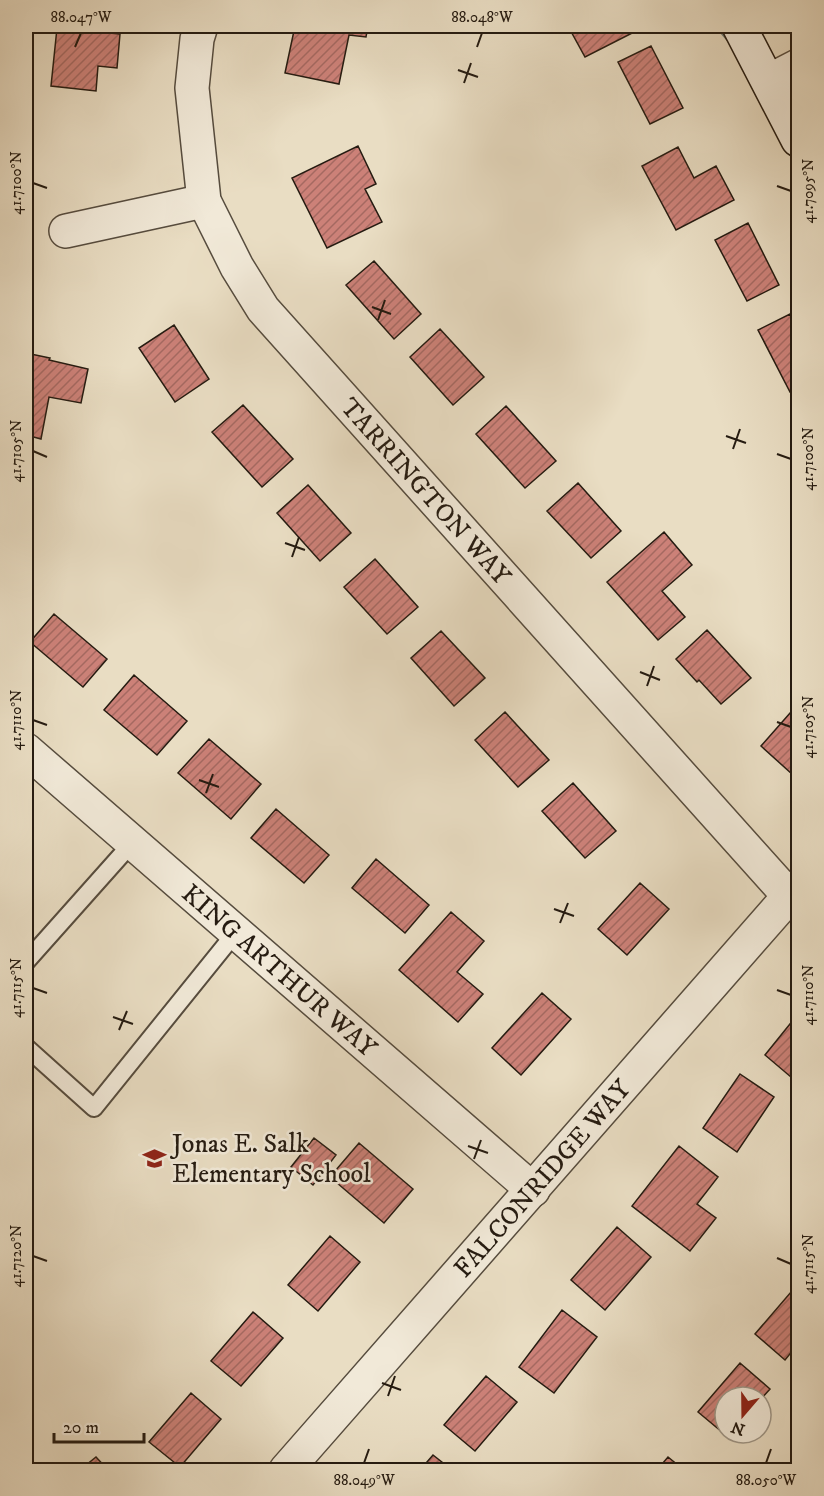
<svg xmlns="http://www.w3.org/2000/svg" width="824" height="1496" viewBox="0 0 824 1496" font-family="'IM FELL DW Pica',serif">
<defs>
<pattern id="building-hatch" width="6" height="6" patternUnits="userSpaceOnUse" patternTransform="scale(1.5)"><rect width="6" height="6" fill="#cc8178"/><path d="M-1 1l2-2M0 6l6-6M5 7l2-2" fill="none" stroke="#a56961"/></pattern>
</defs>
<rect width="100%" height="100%" fill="#e9ddc3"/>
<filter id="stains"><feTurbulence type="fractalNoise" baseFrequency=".00333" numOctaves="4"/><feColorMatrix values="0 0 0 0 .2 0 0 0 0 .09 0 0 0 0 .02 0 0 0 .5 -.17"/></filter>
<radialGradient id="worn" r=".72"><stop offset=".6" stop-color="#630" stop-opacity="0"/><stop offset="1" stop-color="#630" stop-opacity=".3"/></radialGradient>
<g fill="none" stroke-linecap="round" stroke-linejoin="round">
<path stroke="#6b7a77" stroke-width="9" d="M720,26L732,40"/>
</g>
<path fill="url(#building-hatch)" stroke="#251b11" stroke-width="1.5" d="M295,26H368L366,37L349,35L339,84L285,73Z
M568,26H643L644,27L585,57Z
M57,28L120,34L117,68L98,66L96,91L51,86Z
M651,46L683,108L650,124L618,62Z
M358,146L376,184L365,189L382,222L327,248L292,178Z
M678,147L694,178L716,166L734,200L676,230L642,166Z
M748,223L779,285L747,301L715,240Z
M374,261L421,314L394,339L346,285Z
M790,314L798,330V388L790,392L758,330Z
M174,325L209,379L175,402L139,348Z
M440,329L484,377L453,405L410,357Z
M26,353L50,358L49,360L88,369L81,403L49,397L41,439L26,435Z
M243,405L293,459L262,487L212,432Z
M506,406L556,461L525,488L476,434Z
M578,483L621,531L591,558L547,511Z
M308,485L351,533L320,561L277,513Z
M664,532L692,565L662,591L685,617L658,640L607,582Z
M375,559L418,607L387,634L344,587Z
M54,614L107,659L83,687L30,642Z
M707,630L751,678L721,704L699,680L697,682L676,659Z
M441,631L485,678L454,706L411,658Z
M134,675L187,721L157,755L104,710Z
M798,704V769L793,775L761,746Z
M505,712L549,760L518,787L475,740Z
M209,739L261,784L231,819L178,773Z
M573,783L616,831L585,858L542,811Z
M276,809L329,855L304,883L251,838Z
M376,859L429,905L405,933L352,888Z
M640,883L669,909L627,955L598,929Z
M451,912L484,941L457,972L483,994L458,1022L399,970Z
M542,993L571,1019L521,1075L492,1048Z
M798,1014V1083L765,1055Z
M740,1074L774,1097L737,1152L703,1128Z
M314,1138L336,1155L313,1185L291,1167Z
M359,1143L413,1189L384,1223L330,1177Z
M679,1146L718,1177L697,1204L716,1218L690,1251L632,1206Z
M617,1227L651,1257L605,1310L571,1280Z
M330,1236L360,1262L318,1311L288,1285Z
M797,1285L798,1287V1344L785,1360L755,1334Z
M562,1310L597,1337L554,1393L519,1367Z
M253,1312L283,1338L241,1386L211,1361Z
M740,1363L770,1389L761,1399V1397H725V1433H732L728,1437L698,1412Z
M486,1376L517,1402L475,1451L444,1425Z
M191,1393L221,1419L180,1467L149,1442Z
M433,1455L452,1470H420Z
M96,1457L108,1470H80Z
M668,1457L684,1470H657Z"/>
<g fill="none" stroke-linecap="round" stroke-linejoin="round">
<defs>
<path id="lane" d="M26,962L132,843
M26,1047L94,1108L236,932"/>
<g id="street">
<path id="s1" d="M201,26L197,39L192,88L204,201L237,267L263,309L789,896"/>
<path d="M769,81L798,66"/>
<path d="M66,231L204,201"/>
<path id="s2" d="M26,750L533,1190"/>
<path id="s3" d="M286,1470L798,886"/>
</g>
<path id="secondary" d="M739,26L798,140"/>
</defs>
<use href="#lane" stroke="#564c3e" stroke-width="20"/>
<use href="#street" stroke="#564c3e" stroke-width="36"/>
<use href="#secondary" stroke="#251b11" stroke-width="36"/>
<use href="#lane" stroke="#f1e9d8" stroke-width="16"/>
<use href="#street" stroke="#f1e9d8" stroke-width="33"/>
<use href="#secondary" stroke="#f1e9d8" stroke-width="33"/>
</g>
<path fill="none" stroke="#251b11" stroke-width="2" d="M75,47L81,33M477,47L482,33M458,70L478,77M464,83L471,63M33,183L47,188M777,186L791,191M372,307L391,314M378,320L385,300M726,436L746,443M733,449L740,429M33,451L47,457M777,454L791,459M285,543L305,550M292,557L299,537M640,672L660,680M647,686L654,666M33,720L47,725M777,722L791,727M199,780L219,787M206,793L213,774M554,909L574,916M560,923L568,903M33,988L47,993M777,990L791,995M113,1017L133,1024M119,1030L127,1011M468,1146L488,1153M474,1159L481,1140M33,1256L47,1261M777,1258L791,1264M382,1383L401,1390M388,1396L395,1376M364,1463L369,1449M766,1463L771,1449"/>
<defs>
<symbol id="school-bare" viewBox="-9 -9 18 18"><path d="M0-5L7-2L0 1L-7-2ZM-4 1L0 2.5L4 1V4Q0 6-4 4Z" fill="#8f2418" stroke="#f1e9d8" stroke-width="2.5" paint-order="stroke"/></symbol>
</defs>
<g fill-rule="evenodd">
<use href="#school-bare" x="138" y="1142" width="33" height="33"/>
</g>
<g text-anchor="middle" stroke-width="5" stroke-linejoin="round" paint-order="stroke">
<g font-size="26" fill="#251b11" stroke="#f1e9d8">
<text dy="9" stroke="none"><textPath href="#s1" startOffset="544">TARRINGTON WAY</textPath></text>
<text dy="9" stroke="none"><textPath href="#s2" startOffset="336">KING ARTHUR WAY</textPath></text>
<text dy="9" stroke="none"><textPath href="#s3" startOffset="388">FALCONRIDGE WAY</textPath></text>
</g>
<g font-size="26" fill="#251b11" stroke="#f1e9d8" text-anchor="start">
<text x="172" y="1152">Jonas E. Salk<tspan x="172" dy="30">Elementary School</tspan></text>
</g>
</g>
<rect width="824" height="1496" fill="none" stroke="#e9ddc3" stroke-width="66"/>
<g transform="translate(743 1415) rotate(200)"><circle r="28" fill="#f1e9d8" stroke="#9f9788" stroke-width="1.5"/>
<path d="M0-4.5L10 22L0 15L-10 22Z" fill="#8f2418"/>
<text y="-9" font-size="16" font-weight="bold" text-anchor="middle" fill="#251b11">N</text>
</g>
<path d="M54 1433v9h90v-9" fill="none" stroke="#251b11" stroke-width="3"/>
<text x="63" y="1433" font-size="18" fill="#251b11" stroke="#f1e9d8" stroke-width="4.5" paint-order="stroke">20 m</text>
<rect x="33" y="33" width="758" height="1430" fill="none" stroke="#251b11" stroke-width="2"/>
<g font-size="15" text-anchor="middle" fill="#251b11">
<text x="81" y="22">88.047°W</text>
<text x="482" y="22">88.048°W</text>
<text transform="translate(16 183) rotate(-90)" y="5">41.7100°N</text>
<text transform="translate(808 191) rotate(-90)" y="5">41.7095°N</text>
<text transform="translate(16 451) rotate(-90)" y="5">41.7105°N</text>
<text transform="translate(808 459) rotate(-90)" y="5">41.7100°N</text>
<text transform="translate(16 720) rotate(-90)" y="5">41.7110°N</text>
<text transform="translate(808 727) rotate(-90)" y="5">41.7105°N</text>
<text transform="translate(16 988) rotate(-90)" y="5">41.7115°N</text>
<text transform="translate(808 995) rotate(-90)" y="5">41.7110°N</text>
<text transform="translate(16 1256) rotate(-90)" y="5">41.7120°N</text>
<text transform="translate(808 1264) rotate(-90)" y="5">41.7115°N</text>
<text x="364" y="1485">88.049°W</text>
<text x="766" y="1485">88.050°W</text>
</g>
<rect width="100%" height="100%" filter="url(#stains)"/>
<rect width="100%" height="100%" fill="url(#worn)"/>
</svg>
